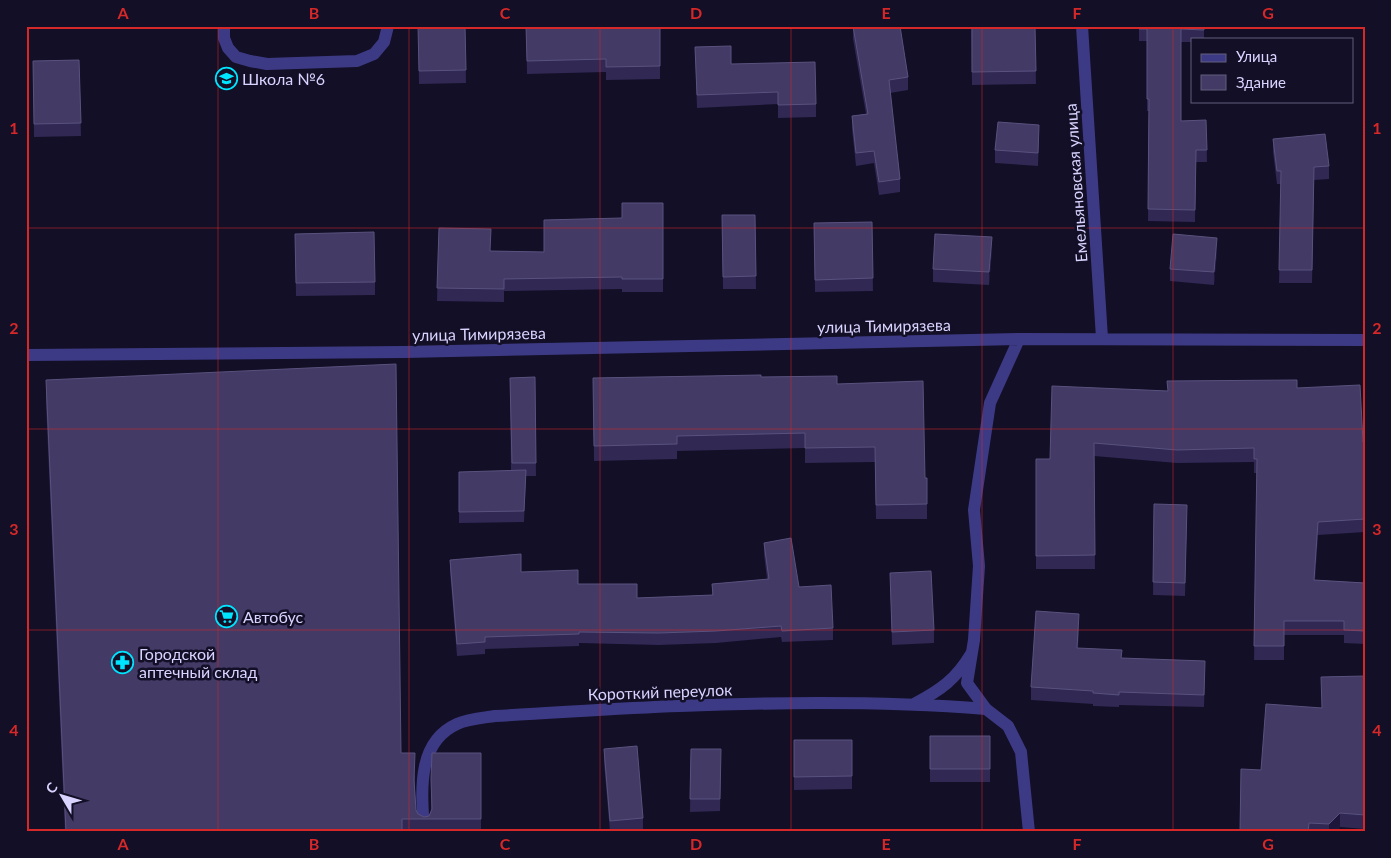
<svg xmlns="http://www.w3.org/2000/svg" width="1391" height="858" viewBox="0 0 1391 858" font-family="Lato,sans-serif">
<rect width="100%" height="100%" fill="#130f26"/>
<g fill="none" stroke-linecap="round" stroke-linejoin="round">
<path stroke="#3d3a85" stroke-width="12" d="M224,26V38L228,48L236,57L250,61L267,64L357,61L374,54L384,42L388,26
M26,355L404,352
M914,704C941,690 956,679 971,654
M424,832C422,795 415,743 457,724C468,719 482,718 495,716C556,713 618,708 680,706C782,702 885,701 986,709"/>
<path stroke="#3d3a85" stroke-width="12" d="M1082,26L1102,338
M1019,339L990,403L974,510L979,566L974,640L967,683L986,709L1008,726L1021,752L1029,832
M404,352L1019,339L1365,340"/>
</g>
<path fill="#312854" d="M418,26H465L466,83L419,84Z
M526,26H660V79L606,80V72L527,74Z
M853,26L908,77V90L890,93L900,179V192L879,195L874,163L856,166L852,129V116L866,114L853,39Z
M971,26H1035L1036,84L972,85Z
M1139,26H1204V39H1192V42H1181V121L1206,120L1207,162H1196L1195,222L1148,221L1149,111H1147V41H1139Z
M695,47L816,104V117L778,118V104L697,108Z
M79,60L81,136L34,137L33,61Z
M1039,138L1038,166L995,163V150Z
M1273,139L1329,166V179L1314,180L1312,283H1279L1281,184H1277L1273,152Z
M663,203V292H622V289L504,291V302L437,301L439,228L490,251L544,252L622,218Z
M722,215H755L756,289H723Z
M872,222L873,291L815,292L814,223Z
M295,234L375,282V295L296,296Z
M992,250L989,285L933,282V269Z
M1217,251L1214,285L1170,281V269Z
M535,377L536,476H526L524,522L459,523V472L511,471L510,378Z
M761,377L837,384L925,478H927V519H876L875,462L805,463V448L677,451V459L594,461L593,378Z
M46,380L401,753L415,776V790L416,810L418,814L424,817L429,816L431,811V779L481,753V832H65L46,403Z
M1297,388L1363,442L1365,441V532L1318,535L1315,580L1365,583V644L1344,643V635H1284V660H1254L1257,473H1254V462L1177,463L1094,456L1095,569H1036V459H1050L1168,391Z
M1154,504L1187,518L1185,596L1153,595Z
M764,543L833,628V640L782,642L781,637L716,643L659,645L579,643V646L485,649V654L457,656L450,571V560L521,572L578,584L637,598L712,595V584L767,579L764,554Z
M890,573L934,630V643L892,645Z
M1079,627L1078,648L1122,658L1205,674L1204,707L1119,705V707L1093,706V704L1031,700V687Z
M1365,676V829L1340,827L1335,832H1240L1261,770L1321,708Z
M930,736H990V782H930Z
M794,740H852V789L794,790Z
M604,749L643,818V831L610,832L604,762Z
M691,749H721L720,811L690,812Z"/>
<path fill="#1d163a" d="M1039,125V138L1038,166V153Z
M992,237V250L989,285V272Z
M1217,238V251L1214,285V272Z
M1318,522V535L1314,593V580Z
M1079,614V627L1077,661V648Z
M1205,661V674L1204,707V695Z
M1340,813V827L1335,832H1329V824Z"/>
<path fill="#433a66" stroke="#5a527e" d="M418,26H465L466,70L419,71Z
M526,26H660V66L606,67V59L527,61Z
M853,26H900L908,77L889,80L900,179L879,182L874,151L856,153L852,116L868,114Z
M972,26H1035L1036,71L972,72Z
M1139,26H1204V30L1181,29V121L1206,120L1207,150H1196L1195,210L1148,209L1149,99H1147V29H1139Z
M731,46V64L815,62L816,104L778,105V92L697,95L695,47Z
M79,60L81,123L34,124L33,61Z
M998,122L1039,125L1038,153L995,150Z
M1325,134L1329,166L1314,167L1312,270H1279L1281,171H1277L1273,139Z
M622,203H663V279H622V277L504,279V289L437,288L439,228L491,229L490,251L544,252V220L622,218Z
M722,215H755L756,276L723,277Z
M872,222L873,278L815,280L814,223Z
M374,232L375,282L296,283L295,234Z
M935,234L992,237L989,272L933,269Z
M1173,234L1217,238L1214,272L1170,269Z
M396,364L401,753H415L414,780L416,810L418,814L424,817L429,816L432,809L431,779L432,753H481V819H402V832H66L46,380Z
M761,375V377L837,376V384L923,381L925,478H927V504L876,505L875,447L805,448V433L677,436V444L594,446L593,378Z
M535,377L536,463H512L510,378Z
M1297,380V388L1360,385L1363,442L1365,441V519L1318,522L1314,580L1365,583V631L1344,630V621H1284V646H1254L1257,459H1254V448L1177,450L1094,443L1095,555L1036,556V459H1050L1052,386L1168,391L1167,381Z
M526,470L524,511L459,512V472Z
M1154,504L1187,505L1185,583L1153,582Z
M791,538L799,587L831,585L833,628L782,631L781,626L716,631L659,633L579,632V634L485,637V642L457,644L450,560L521,554V572L578,570V584H637V598L713,595L712,584L769,579L764,543Z
M931,571L934,630L892,632L890,573Z
M1036,611L1079,614L1077,648L1122,650L1121,658L1205,661L1204,695L1119,692V695L1093,693V691L1031,687Z
M1365,676V815L1340,813L1329,824L1309,823L1308,832H1240L1241,769L1261,770L1266,704L1322,708L1321,677Z
M930,736H990V769H930Z
M794,740H852V776L794,777Z
M637,746L643,818L610,821L604,749Z
M691,749H721L720,799H690Z"/>
<path fill="none" stroke="#d62828" stroke-width="1" stroke-opacity="0.55" d="M218,26V832M409,26V832M600,26V832M791,26V832M982,26V832M1173,26V832M26,228H1365M26,429H1365M26,630H1365"/>
<defs>
<symbol id="school-ring" viewBox="-11 -11 22 22"><circle r="9.5" fill="#130f26" stroke="#00e5ff" stroke-width="1.5"/><path d="M0-5L7-2L0 1L-7-2ZM-4 1L0 2.5L4 1V4Q0 6-4 4Z" fill="#00e5ff"/></symbol>
<symbol id="supermarket-ring" viewBox="-11 -11 22 22"><circle r="9.5" fill="#130f26" stroke="#00e5ff" stroke-width="1.5"/><path d="M-6-5.5h2.5l.6 2H6L4.5 2H-2.5L-4.4-4H-6ZM-1.5 3.2a1.3 1.3 0 1 0 .1 0ZM3 3.2a1.3 1.3 0 1 0 .1 0Z" fill="#00e5ff"/></symbol>
<symbol id="pharmacy-ring" viewBox="-11 -11 22 22"><circle r="9.5" fill="#130f26" stroke="#00e5ff" stroke-width="1.5"/><path d="M-2-6h4v4h4v4h-4v4h-4v-4h-4v-4h4Z" fill="#00e5ff"/></symbol>
</defs>
<g fill-rule="evenodd">
<use href="#school-ring" x="214" y="66" width="25" height="25"/>
<use href="#supermarket-ring" x="214" y="604" width="25" height="25"/>
<use href="#pharmacy-ring" x="110" y="650" width="25" height="25"/>
</g>
<g text-anchor="middle" stroke-width="5" stroke-linejoin="round" paint-order="stroke">
<g font-size="16" fill="#d9d4ff" stroke="#130f26" text-anchor="start">
<text x="242" y="85">Школа №6</text>
<text x="243" y="623">Автобус</text>
<text x="139" y="660">Городской<tspan x="139" dy="18">аптечный склад</tspan></text>
</g>
<g font-size="16" fill="#d9d4ff" stroke="#130f26">
<text transform="translate(1076 183) rotate(-94)" y="6">Емельяновская улица</text>
<text transform="translate(884 326) rotate(-1)" y="6">улица Тимирязева</text>
<text transform="translate(479 334) rotate(-1)" y="6">улица Тимирязева</text>
<text transform="translate(660 692) rotate(-2)" y="6">Короткий переулок</text>
</g>
</g>
<rect width="1391" height="858" fill="none" stroke="#130f26" stroke-width="55"/>
<rect x="1191" y="38" width="162" height="65" fill="#130f26" stroke="#625e7d"/>
<rect x="1201" y="54" width="25" height="8" fill="#3d3a85" stroke="#625e7d"/>
<text x="1236" y="62" font-size="15" fill="#d9d4ff">Улица</text>
<rect x="1201" y="75" width="25" height="15" fill="#433a66" stroke="#625e7d"/>
<text x="1236" y="88" font-size="15" fill="#d9d4ff">Здание</text>
<g transform="translate(62 796) rotate(308)" stroke="#130f26" stroke-width="4" paint-order="stroke">
<path d="M0-4L9 19L0 12L-9 19Z" fill="#d9d4ff"/>
<text y="-8" font-size="14" font-weight="bold" text-anchor="middle" fill="#d9d4ff">С</text>
</g>
<rect x="28" y="28" width="1336" height="802" fill="none" stroke="#d62828" stroke-width="2"/>
<g font-size="16" text-anchor="middle" font-weight="bold" fill="#d62828">
<text x="123" y="19">A</text>
<text x="314" y="19">B</text>
<text x="505" y="19">C</text>
<text x="696" y="19">D</text>
<text x="886" y="19">E</text>
<text x="1077" y="19">F</text>
<text x="1268" y="19">G</text>
<text x="14" y="134">1</text>
<text x="1377" y="134">1</text>
<text x="14" y="334">2</text>
<text x="1377" y="334">2</text>
<text x="14" y="535">3</text>
<text x="1377" y="535">3</text>
<text x="14" y="736">4</text>
<text x="1377" y="736">4</text>
<text x="123" y="850">A</text>
<text x="314" y="850">B</text>
<text x="505" y="850">C</text>
<text x="696" y="850">D</text>
<text x="886" y="850">E</text>
<text x="1077" y="850">F</text>
<text x="1268" y="850">G</text>
</g>
</svg>
